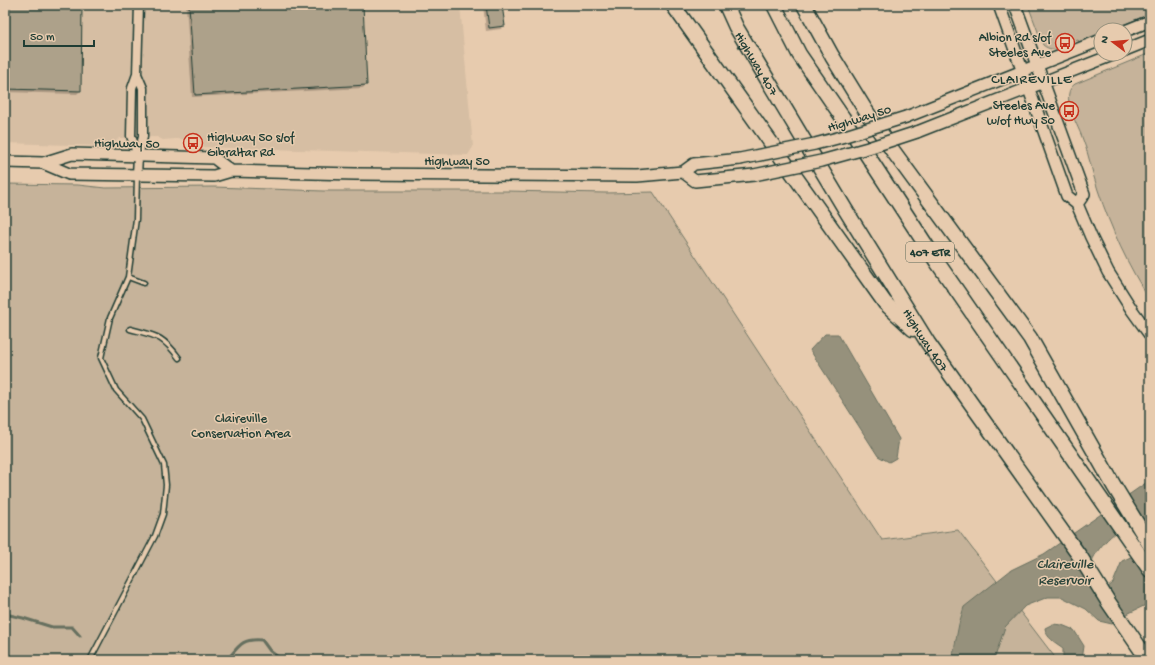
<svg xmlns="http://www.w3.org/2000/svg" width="1155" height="665" viewBox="0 0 1155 665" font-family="'Gochi Hand',sans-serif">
<rect width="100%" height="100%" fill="#e7cbae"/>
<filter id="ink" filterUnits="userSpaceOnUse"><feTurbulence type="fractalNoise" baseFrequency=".025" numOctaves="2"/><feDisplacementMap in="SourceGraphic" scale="8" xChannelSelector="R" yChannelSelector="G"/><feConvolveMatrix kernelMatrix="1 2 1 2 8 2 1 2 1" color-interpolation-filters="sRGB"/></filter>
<g filter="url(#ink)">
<path fill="#d6bea3" d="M5,5H460L473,147L468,155L200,147V140L176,139L163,140L157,137L119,138L115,142L102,146L5,143Z"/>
<path fill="#c6b39a" stroke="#727867" d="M1028,5H1150V14L1110,30H1101V34L1080,43L1078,40C1066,44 1055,55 1043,45Z
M1150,53V300C1128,266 1111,229 1098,190C1092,173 1089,154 1082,137C1077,123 1059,95 1075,84Z
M5,184L78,185L105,188L214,187L323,191H506L606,193L653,192L882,540L958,530L1057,660H5Z"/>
<path fill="#96917c" stroke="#666f5f" d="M825,334H838L899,439L896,458L889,462L878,456L810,350Z
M1150,480V515C1143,521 1135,521 1127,525C1115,530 1091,553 1091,567C1091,573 1099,587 1101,593L1113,583L1122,561L1150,548V603L1129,613L1112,624L1099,621L1086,609L1062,597H1048L1025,606L1005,627L994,660H952L959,624L964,607L1011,570L1044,554Z
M1053,624L1062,625L1074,630L1084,646L1082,660H1063V648C1055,642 1046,638 1045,628Z"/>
<path fill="#0003" d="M5,5H81L80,91L77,94L5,92Z
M186,5H362L366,84L363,88L192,97Z
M483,5H501L504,25L501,29L486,31Z"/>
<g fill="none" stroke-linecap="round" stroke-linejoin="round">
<path stroke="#666f5f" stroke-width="3" d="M5,614L23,618L52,627H72L80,636
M227,660C239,646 242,638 262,640L270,651L282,660
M299,660H311"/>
</g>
<path fill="#ada18a" stroke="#1f3d34" d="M5,5H82L81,91L5,89Z
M189,5H363L367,85L195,95Z
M486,5H502L505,26L489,28Z"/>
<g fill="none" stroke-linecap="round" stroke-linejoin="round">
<defs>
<path id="lane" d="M128,277L144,283
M130,329C156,336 162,335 179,358
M90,660L155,536L163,514L166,485L164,465L142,419L116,390L101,358L110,318L128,277L136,219L137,175"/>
<path id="street" d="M137,74L143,88V137L138,156L137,175
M138,156L131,136L132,88L137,74L139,5"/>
<path id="secondary" d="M999,5L1067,196L1077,204L1091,237L1108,272L1132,310L1150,335
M1015,5L1084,194L1077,204
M1125,31L1150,21
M1125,50L1150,40
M906,117L1101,40
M917,132L1115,54
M5,162L43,163L72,154L214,158L231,171
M43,163L69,174L214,176L231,171L355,174L637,176L683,172L694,164L740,159
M683,172L695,181L754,175"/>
<g id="highway">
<path d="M673,5L885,303L913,329"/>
<path id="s1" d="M726,5L736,27L845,209L928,343L1081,558L1109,603L1148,660"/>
<path d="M774,5L799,54L843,118L937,262L1150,570"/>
<path d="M804,5L832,56L864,108L893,151L1030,338L1114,486L1150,545"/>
</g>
</defs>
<use href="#lane" stroke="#1f3d34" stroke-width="7"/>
<use href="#street" stroke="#1f3d34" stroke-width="11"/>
<use href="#secondary" stroke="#1f3d34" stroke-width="14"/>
<use href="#highway" stroke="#1f3d34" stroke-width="17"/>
<use href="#lane" stroke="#e7cbae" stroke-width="4"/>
<use href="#street" stroke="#e7cbae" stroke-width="8"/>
<use href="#secondary" stroke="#e7cbae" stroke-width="11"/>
<use href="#highway" stroke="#e7cbae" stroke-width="14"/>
<defs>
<path id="secondary-bridge" d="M740,159L815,144L845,136L906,117
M754,175L821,161L868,148L917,132"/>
</defs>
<use href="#secondary-bridge" stroke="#1f3d34" stroke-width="14" stroke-linecap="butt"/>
<use href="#secondary-bridge" stroke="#e7cbae" stroke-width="11"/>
</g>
</g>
<defs>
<symbol id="bus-ring" viewBox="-11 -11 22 22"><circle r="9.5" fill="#e7cbae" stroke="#c8321e" stroke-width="1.5"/><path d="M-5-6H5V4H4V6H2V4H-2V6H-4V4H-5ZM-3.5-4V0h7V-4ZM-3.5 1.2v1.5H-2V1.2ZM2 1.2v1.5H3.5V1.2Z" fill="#c8321e"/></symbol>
</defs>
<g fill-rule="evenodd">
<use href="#bus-ring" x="1054" y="32" width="22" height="22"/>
<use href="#bus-ring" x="1058" y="100" width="22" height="22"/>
<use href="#bus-ring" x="182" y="132" width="22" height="22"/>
</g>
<g text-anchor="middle" stroke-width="3" stroke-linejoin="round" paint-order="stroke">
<rect fill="#e7cbae" stroke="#5b6859" stroke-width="1" x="906" y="242" width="48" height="20" rx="3"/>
<g font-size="12" font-weight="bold" fill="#1f3d34">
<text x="930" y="256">407 ETR</text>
</g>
<g font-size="13" fill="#1f3d34" stroke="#e7cbae" text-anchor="end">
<text x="1051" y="41">Albion Rd s/of<tspan x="1051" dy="15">Steeles Ave</tspan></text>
<text x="1055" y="109">Steeles Ave<tspan x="1055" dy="15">w/of Hwy 50</tspan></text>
<text x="207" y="141" text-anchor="start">Highway 50 s/of<tspan x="207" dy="15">Gibraltar Rd</tspan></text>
</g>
<g font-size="13" fill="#1f3d34" stroke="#e7cbae">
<text dy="5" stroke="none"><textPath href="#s1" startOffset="66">Highway 407</textPath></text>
<text transform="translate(859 117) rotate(-17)" y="5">Highway 50</text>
<text transform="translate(127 142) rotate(1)" y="5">Highway 50</text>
<text x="457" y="165">Highway 50</text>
<text dy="5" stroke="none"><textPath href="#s1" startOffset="390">Highway 407</textPath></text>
</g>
<g font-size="13" fill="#274339" stroke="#e7cbae">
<text x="241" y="422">Claireville<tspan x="241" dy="15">Conservation Area</tspan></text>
</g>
<g font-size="14" letter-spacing="1" fill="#1f3d34" stroke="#e7cbae">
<text x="1032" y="83">CLAIREVILLE</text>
</g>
<g font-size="14" font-style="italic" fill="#2b453b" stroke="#e7cbae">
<text x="1065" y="568">Claireville<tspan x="1065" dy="16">Reservoir</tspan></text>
</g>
</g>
<rect width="1155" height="665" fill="none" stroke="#e7cbae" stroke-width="20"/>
<rect x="10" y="10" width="1135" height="645" fill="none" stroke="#1f3d34" stroke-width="1.5" filter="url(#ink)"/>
<g transform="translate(1113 42) rotate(286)"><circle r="19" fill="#e7cbae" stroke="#97927d"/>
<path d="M0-3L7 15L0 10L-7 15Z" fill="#c8321e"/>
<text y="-6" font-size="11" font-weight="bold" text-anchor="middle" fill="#1f3d34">N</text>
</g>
<path d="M24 40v6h70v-6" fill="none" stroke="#1f3d34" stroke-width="2"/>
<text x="30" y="40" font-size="12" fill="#1f3d34" stroke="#e7cbae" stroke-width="3" paint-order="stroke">50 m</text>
</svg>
